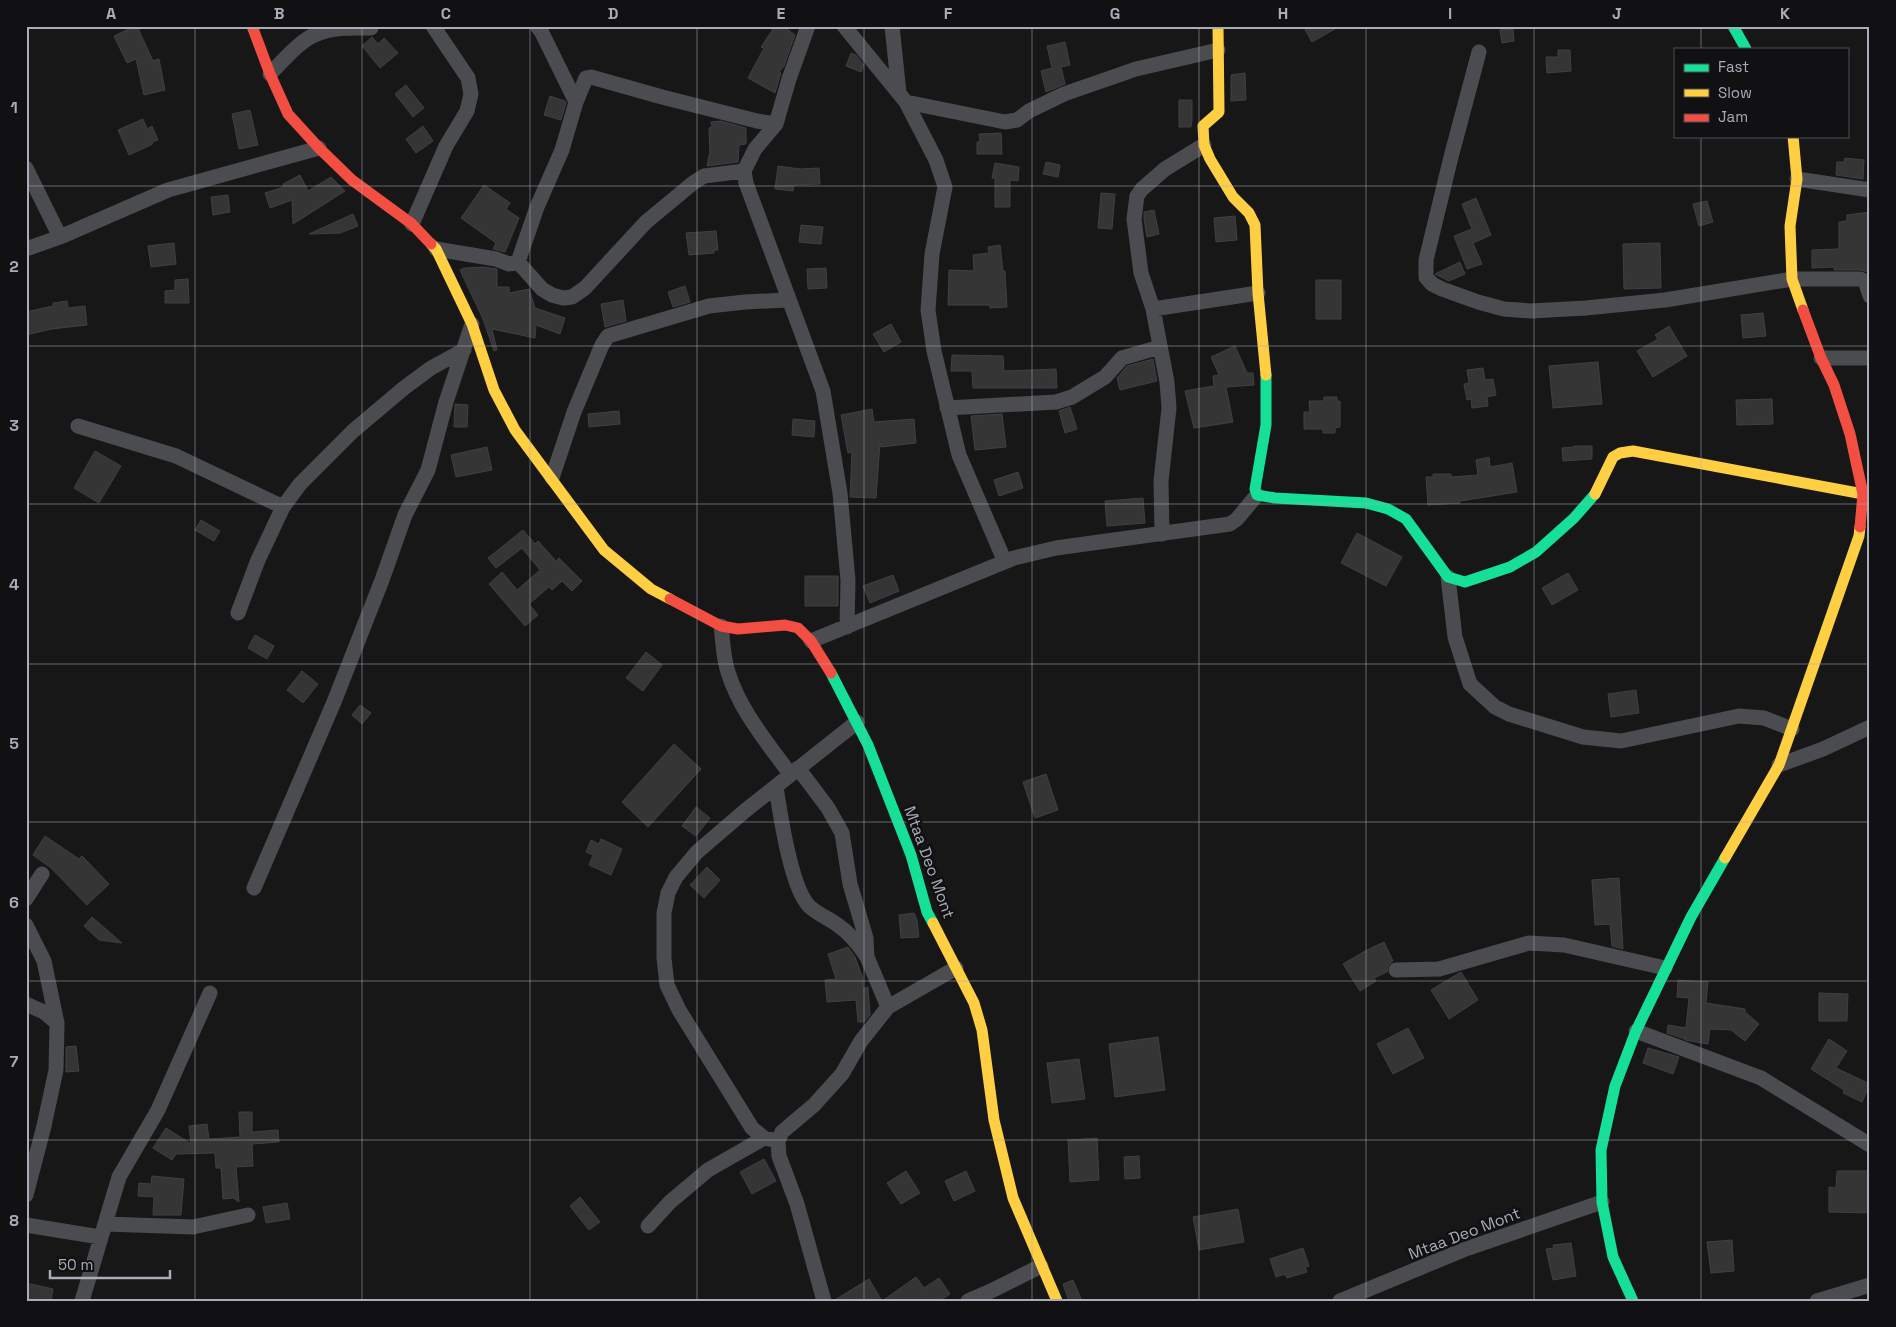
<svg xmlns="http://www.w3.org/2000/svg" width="1896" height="1327" viewBox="0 0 1896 1327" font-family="'Space Grotesk',sans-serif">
<rect width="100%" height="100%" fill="#171717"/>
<path fill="#353536" stroke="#3f4043" d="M135,26H137L153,61L159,59L165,90L144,95L136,59L127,63L114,36Z
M775,26H783L795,35L784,66L779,72L781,73L775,93L748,78L764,48L761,47Z
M1303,26H1340L1312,42Z
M1513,29L1514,41L1502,43L1500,30Z
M372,37L378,44L384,38L398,53L380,68L362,46Z
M1065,42L1070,65L1061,67L1065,84L1046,92L1041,71L1052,68L1047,46Z
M1558,50H1570L1571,71L1547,73L1546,57H1558Z
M851,53L856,55L864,65L861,72L846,66Z
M1245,73L1246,100L1231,101V75Z
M406,85L424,108L413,117L395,94Z
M550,96L565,101L566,103L561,120L544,115Z
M1179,100H1192V120L1191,127H1179Z
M250,110L258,145L239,149L232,114Z
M143,119L147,129L152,126L158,140L154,141L151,145L129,155L118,130Z
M721,121L746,128V144L739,145L738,162L707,166L709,155H710L709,128L712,127L711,122Z
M423,126L433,141L416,153L406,139Z
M1001,133L1002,154H977V142H980L979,134Z
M1845,158L1864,160L1863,179L1836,175L1837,162H1844Z
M1046,162L1060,165L1058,177L1043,174Z
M995,163L1019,167L1018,181L1010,180V207H995V178H992Z
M778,166L800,169L819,168L820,184L794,185L793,191L775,189Z
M300,175L308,191L331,177L345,191L293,224L292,200L270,208L265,193L284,187L283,184Z
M484,185L510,203L506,209L519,218L505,252L493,249L496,243L461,218Z
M1101,193L1115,194L1112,229L1098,228Z
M228,195L230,212L213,215L211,197Z
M1476,198L1491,235L1473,243L1482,264L1467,269L1454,236L1472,229L1462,204Z
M1707,201L1713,222L1699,226L1693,204Z
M1154,210L1159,234L1147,237L1144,219V212Z
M1870,212L1868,272L1860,270H1834V267L1812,268V250L1839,249V222L1847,221V215Z
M353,214L358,226L340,233L309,234Z
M1235,216L1237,240L1216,242L1214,218Z
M801,225L823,227L821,244L799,242Z
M716,231L718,250H714V253L689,255L686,233Z
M174,243L176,264L151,267L148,246Z
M1660,243L1661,288L1624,289L1623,244Z
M1000,245L1003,271H1005L1007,307L990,308L989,305H948L949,270L974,271L973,255L989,253L988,247Z
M1460,262L1465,274L1449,281L1435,274Z
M484,267L497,269V287H509V293L529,289L535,308L565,318L560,334L536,325L535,338L492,329L497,350L494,351L483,319L460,270L465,268Z
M826,268L827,288L808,289L807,269Z
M188,279L189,303H165V291L175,290V280Z
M1316,280H1341V319H1316Z
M685,286L690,302L673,307L668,292Z
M623,300L626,321L605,327L601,304Z
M67,301L68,308L85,306L87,325L51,329L26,335V312L53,306V303Z
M1763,313L1766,336L1743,338L1741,315Z
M891,324L901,342L884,352L873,334Z
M1669,326L1687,356L1653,377L1637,351L1658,339L1655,335Z
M1235,346L1247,373H1253L1254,385L1226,387L1233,422L1194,428L1185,391L1214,386L1213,376L1219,375L1211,357Z
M952,355L1003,356L1004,371L1056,369L1057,388H973L972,371H951Z
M1153,359L1157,381L1120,390L1117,378L1127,366Z
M1598,362L1602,404L1553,408L1549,366Z
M1483,368L1485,380L1493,379L1496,395L1487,397L1488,406L1472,408L1471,399L1467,400L1464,384L1469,383L1467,370Z
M1324,397H1337V401H1340V427L1335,428V433H1323V429H1304V412H1310L1309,401H1324Z
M1772,399L1773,424L1737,425L1736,400Z
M455,404L468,405L467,427H454Z
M1070,407L1077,429L1065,433L1059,411Z
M872,409L874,422L914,419L916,443L881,447L880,443L876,498L850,497L852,452L848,453L841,415Z
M619,411L620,424L589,427L588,414Z
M1002,414L1006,447L975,450L971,416Z
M793,419L815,421L814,437L792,435Z
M1574,446H1592V459L1563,461L1562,448L1574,447Z
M487,447L492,470L456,477L451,455Z
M95,451L121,466L99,503L74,488Z
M1489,457L1490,467L1512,463L1517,492L1460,501V503L1428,505L1426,477H1433V474H1451V477L1478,475L1476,460Z
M1018,472L1023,488L999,496L994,480Z
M1143,498L1145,523L1107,526L1105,501Z
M201,520L220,531L214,541L195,530Z
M523,530L535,544L538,541L556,561L559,558L582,581L572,591L562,581L552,590L549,587L529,604L538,615L525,626L489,584L502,572L517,590L540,570L522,548L496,568L488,558Z
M1357,533L1402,557L1386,586L1341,563Z
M1568,573L1578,590L1552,605L1542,588Z
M893,575L899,591L870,603L863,586Z
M805,576H838V606H805Z
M255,635L274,646L267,659L248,648Z
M646,652L662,665L643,691L626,678Z
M302,671L318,684L303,703L287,690Z
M1636,690L1639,713L1611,717L1608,694Z
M360,705L371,713L362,724L352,715Z
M674,744L701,769L648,827L622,802Z
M1046,774L1058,810L1035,818L1023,782Z
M696,807L710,818L696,836L682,826Z
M45,836L79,859L82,856L109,884L87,905L51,868L33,855Z
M601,839L622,849L611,875L589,865L593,855L586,852L591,840L599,844Z
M707,867L720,880L704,898L690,885Z
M1619,878L1623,949L1612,946L1610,924L1595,925L1592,880Z
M914,913L917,920L919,937L901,938L899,915Z
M92,917L122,943L99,940L84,926Z
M1384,942L1393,961L1388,966L1387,972L1374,978L1376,981L1360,991L1343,964L1365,951Z
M848,947L855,957L862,976L863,989L868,987L870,1015L864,1022H858L856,1000L827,1002L825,980L836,979L828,954Z
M1461,972L1478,1000L1449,1019L1431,990Z
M1678,980L1708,982L1706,1003L1745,1009V1012L1759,1024L1745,1041L1731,1030L1710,1029L1708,1044L1685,1040V1037V1039L1667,1033L1668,1025L1686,1028L1689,998L1677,997Z
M1819,993L1848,994L1847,1021H1819Z
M1408,1028L1424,1058L1393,1074L1377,1044Z
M1158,1037L1165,1090L1115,1097L1109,1044Z
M1829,1039L1847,1051L1836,1068L1870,1084L1862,1102L1843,1093L1844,1090L1811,1069Z
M76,1046L79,1071L66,1072V1047Z
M1648,1048L1679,1057L1673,1074L1643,1063Z
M1079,1059L1085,1099L1052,1103L1047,1063Z
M239,1112H252V1132L278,1130L279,1142L252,1144L253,1166L236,1167L239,1202L233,1198L223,1199L221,1168H216L215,1153L176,1154L172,1160L153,1148L166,1128L191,1144L189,1126L207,1124L209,1139L240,1137Z
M1097,1138L1099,1180L1070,1182L1068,1140Z
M1139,1156L1140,1178L1125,1179L1124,1157Z
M764,1159L776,1181L752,1194L740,1172Z
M906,1171L920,1193L901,1204L887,1183Z
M966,1171L975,1191L954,1201L945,1181Z
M1837,1171H1870V1213L1829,1212V1187L1836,1188Z
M152,1176L184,1179L181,1215H153L154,1197L138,1196L139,1183L151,1184Z
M580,1197L600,1222L589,1230L570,1206Z
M287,1203L290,1219L266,1223L263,1207Z
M1238,1209L1244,1242L1199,1250L1193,1217Z
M1732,1240L1734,1271L1711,1273L1707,1242Z
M1571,1243L1576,1276L1553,1280L1546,1249L1554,1248L1553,1245Z
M1303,1248L1309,1266L1305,1267L1307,1272L1287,1278L1285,1274L1276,1277L1270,1259Z
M916,1277L924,1288L939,1278L950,1294L940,1301H833L869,1279L882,1301Z
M1073,1280L1082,1301H1069L1063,1284Z
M26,1283L53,1289L51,1301H26Z"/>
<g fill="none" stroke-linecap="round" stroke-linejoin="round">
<path stroke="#4b4c50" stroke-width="15" d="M537,26L542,33L576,102
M808,26L789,79L776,124L755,149L744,171L746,183L823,391L840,493L848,580L847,627
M844,26L906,102L936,160L945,187L932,254L928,310L934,351L959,455L1005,562
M892,26L899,93
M1479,52L1451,157L1426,260V277L1432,284L1442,289L1478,302L1504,309L1531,311L1586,308L1665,300L1792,279H1860L1865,281L1870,296
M270,74C282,62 301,39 317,34C334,27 353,28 371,28
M906,102L1005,122L1017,120L1029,111L1064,94L1136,69L1218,50
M26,168L60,237
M1797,179L1870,190
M412,224L446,146L467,111L471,94L468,78L433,26
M26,249L60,237L168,190L319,148
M436,249L496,259L509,264L518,262L542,289L552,295L563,298L572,297L585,288L646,222L693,183L704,176L744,171
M518,262L537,207L562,150L576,102L586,78L591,77L662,97L757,121L776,124
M1153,309L1258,293
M1821,358H1870
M947,408L1056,402L1072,397L1105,377L1122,358L1160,347
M78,426L176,456L283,507
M552,478L574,412L602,345L608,336L709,306L745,302L788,300
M1162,534L1161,481L1169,408L1167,382L1153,309L1141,273L1134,219L1137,196L1142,189L1165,169L1204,145
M1448,577L1455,637L1470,684L1495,707L1509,714L1583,737L1621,741L1739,716L1764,718L1792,729
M238,613L258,560L283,507L300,484L353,431L404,388L431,368L464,350
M721,626C723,641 723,658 728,672C740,711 767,742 790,774
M811,641L1014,558L1056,548L1230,524L1237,519L1257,495
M1779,765L1823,749L1870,727
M798,768L828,808L842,833L850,884L866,938L867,957L888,1007
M776,787C780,813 791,890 810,907C819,915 830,919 839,926C851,934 859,945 867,957
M254,888L334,702L382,580L405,515L428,470L446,402L472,324
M26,899L42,874
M26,925L44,961L57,1023L56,1070L44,1126L26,1195
M1396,970L1439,969L1529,943L1564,945L1665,968
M26,1004L44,1012L57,1023
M1636,1031L1761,1078L1870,1145
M778,1141L764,1138L752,1128L679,1010L667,985L664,958V913L668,893L676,877L697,852L746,810L857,722
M105,1224L193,1227L248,1215
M26,1225L100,1237
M648,1226L670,1202L708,1170L764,1138
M82,1301L119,1177L158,1110L210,993
M824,1301L797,1204L779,1156L778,1141L782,1132L814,1105L842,1074L861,1041L888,1007L956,968
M968,1301L991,1291L1041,1266
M1340,1301L1463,1250L1602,1202
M1817,1301L1870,1285"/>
<path stroke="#16e098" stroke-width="11" d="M1733,26L1746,49
M1266,375V425L1255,489L1257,495L1275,498L1366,503L1388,509L1406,519L1448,577L1465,582L1510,567L1536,552L1574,518L1595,494
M831,673L868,745L911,855L927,912L933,923
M1633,1301L1613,1257L1602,1202L1601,1150L1615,1086L1636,1031L1691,917L1725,858"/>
<path stroke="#ffcf43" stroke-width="11" d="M1218,26L1219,112L1203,126L1204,145L1210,159L1233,197L1249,213L1255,225L1258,293L1266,375
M1793,136L1797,179L1790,226L1792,279L1803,310
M431,244L436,249L472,324L494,390L515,430L604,550L651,589L670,599
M1595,494L1613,457L1620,453L1633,451L1863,494
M1725,858L1779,765L1859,536L1860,527
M933,923L974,1003L982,1030L994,1120L1013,1198L1057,1301"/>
<path stroke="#f24e42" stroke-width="11" d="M252,26L270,74L288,114L319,148L352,180L412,224L431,244
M1803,310L1821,358L1834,385L1850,434L1863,494L1860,527
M670,599L721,626L738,629L785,625L798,628L811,641L831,673"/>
</g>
<path fill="none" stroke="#a8adb8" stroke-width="1" stroke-opacity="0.55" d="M195,26V1301M362,26V1301M530,26V1301M697,26V1301M864,26V1301M1032,26V1301M1199,26V1301M1366,26V1301M1534,26V1301M1701,26V49M1701,136V1301M26,186H1870M26,346H1870M26,504H1870M26,664H1870M26,822H1870M26,981H1870M26,1140H1870"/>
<g text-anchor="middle" stroke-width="5" stroke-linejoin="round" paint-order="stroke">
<g font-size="16" fill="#a8adb8" stroke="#111113">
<text transform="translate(930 862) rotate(70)" y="6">Mtaa Deo Mont</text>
<text transform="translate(1464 1233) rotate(-21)" y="6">Mtaa Deo Mont</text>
</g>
</g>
<rect width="1896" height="1327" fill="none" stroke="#111113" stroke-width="55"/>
<rect x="1674" y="48" width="175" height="90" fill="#111113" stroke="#4d4f55"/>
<rect x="1684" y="64" width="25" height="8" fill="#16e098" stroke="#4d4f55"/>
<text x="1718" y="72" font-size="15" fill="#a8adb8">Fast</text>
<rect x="1684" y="89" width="25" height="8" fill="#ffcf43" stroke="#4d4f55"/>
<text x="1718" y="98" font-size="15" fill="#a8adb8">Slow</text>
<rect x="1684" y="114" width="25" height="8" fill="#f24e42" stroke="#4d4f55"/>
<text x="1718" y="122" font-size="15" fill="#a8adb8">Jam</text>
<path d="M50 1270v8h120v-8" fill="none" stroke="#a8adb8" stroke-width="2.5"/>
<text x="58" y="1270" font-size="15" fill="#a8adb8" stroke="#111113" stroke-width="4" paint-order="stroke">50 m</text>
<rect x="28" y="28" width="1840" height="1272" fill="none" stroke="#a8adb8" stroke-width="2"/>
<g font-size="16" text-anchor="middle" font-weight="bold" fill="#a8adb8">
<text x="111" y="19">A</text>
<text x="279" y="19">B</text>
<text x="446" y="19">C</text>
<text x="613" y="19">D</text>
<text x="781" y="19">E</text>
<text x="948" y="19">F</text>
<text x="1115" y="19">G</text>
<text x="1283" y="19">H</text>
<text x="1450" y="19">I</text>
<text x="1617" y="19">J</text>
<text x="1785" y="19">K</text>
<text x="14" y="113">1</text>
<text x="14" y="272">2</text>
<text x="14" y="431">3</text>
<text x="14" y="590">4</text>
<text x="14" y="749">5</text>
<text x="14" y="908">6</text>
<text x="14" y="1067">7</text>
<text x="14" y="1226">8</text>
</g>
</svg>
